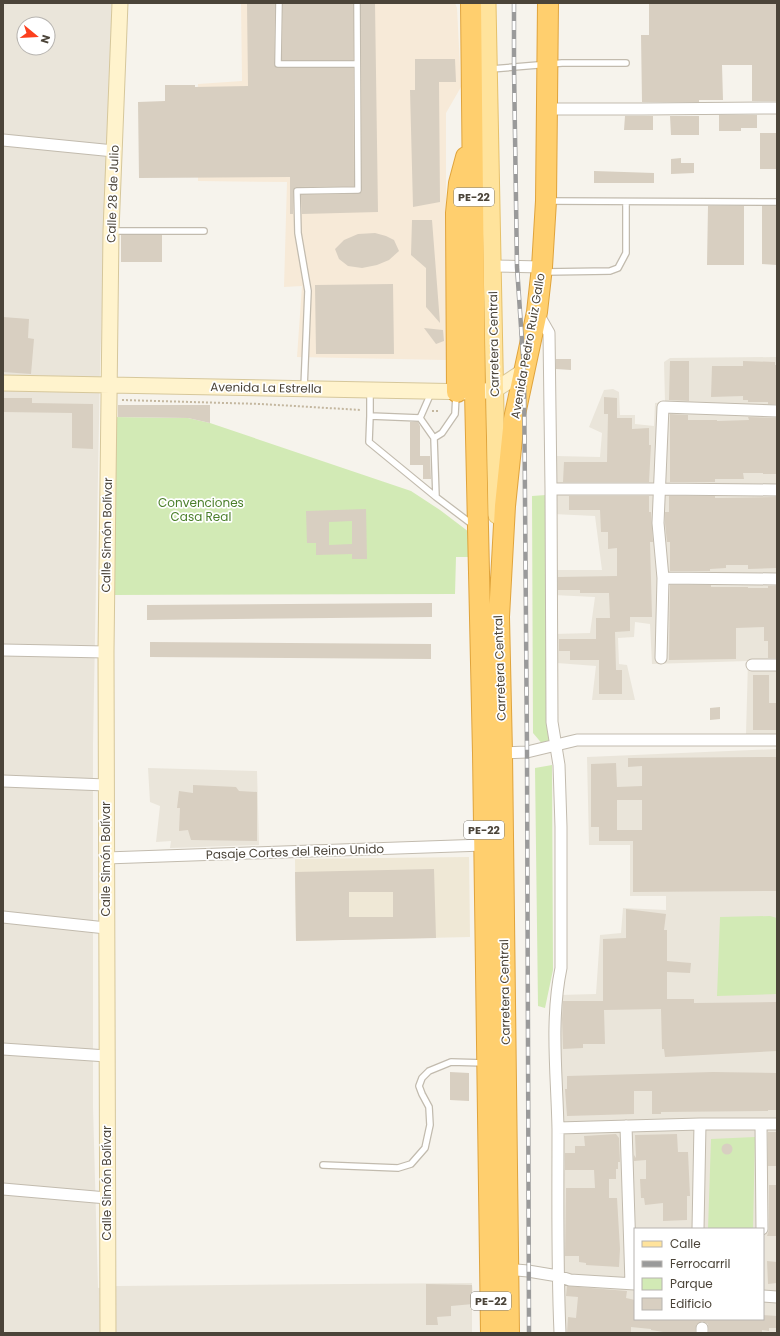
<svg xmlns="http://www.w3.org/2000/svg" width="780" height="1336" viewBox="0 0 780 1336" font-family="Poppins,sans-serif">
<rect width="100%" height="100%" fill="#f6f3ec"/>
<path fill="#eae5da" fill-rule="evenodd" d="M3,3L112,4L100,369L93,744V1107L98,1288L117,1286L472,1283V1333H3ZM24,24H48V48H24Z
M777,357V734H746L748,661L652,664L650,624L635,622L634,637L618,638L619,664L627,665L635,700H592L596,666L557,663L554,634L590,633L595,597L553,595L554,570H602L595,516L553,514L556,456L600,457L602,433L589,427L604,390L613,389L619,392L620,415H635V424L654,426L655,403L665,402L664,362L670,358Z
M777,749V1333H564L563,1139L559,995L596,994L600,935L621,933L623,908L666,910V896H630V845H589L587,757ZM635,1229H763V1319H635Z
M148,768L257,771L259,845L170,848L171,841L156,842L160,806L150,802Z"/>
<path fill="#f7ead8" d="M241,3H455L457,8L461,87L446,113V360L297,357L302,286L284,287L287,182L198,181V84L242,81Z"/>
<path fill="#efe8d6" d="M469,857L470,937L296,941L295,859Z"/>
<path fill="#d2eab5" d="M113,417L188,418L210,423L411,491L440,510L469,532V557H456L455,594L112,595V572L115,566V512L112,508Z
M546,495L550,742L544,746L533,733L532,496Z
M552,765L553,970L545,1008L538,1006L535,768Z
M770,916L777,918V994L717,996L720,917Z
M755,1137L753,1229H708L711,1139Z"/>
<path fill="#d8cfc1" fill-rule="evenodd" d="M247,3H275L274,64L276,67L353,68L354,186L295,187L293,191V214H290V177L139,178L138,102L165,101V85H195V87L248,86Z
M283,3H353V60H282Z
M361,3H375L378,212L302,214L301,195L358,194L362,192Z
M649,3H777V101H752V65H722L723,100H699V102H642L641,35H649Z
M415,59H455L456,82H439L440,202L413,207L410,90H415Z
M719,115H757V128H741V131H719Z
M625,116H653V130H624Z
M670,116H699V135H671Z
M760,133H777V169H760Z
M681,158V163H694V173L671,174V159Z
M594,171L654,173V183H594Z
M708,206H744V265H707Z
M762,206H777V265L762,264Z
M412,220H432L440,323L426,307V268L411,255Z
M375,233L386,236L394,240L399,251L389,260L377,265L362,268L348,266L339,259L335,249L344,240L358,234Z
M121,235H162V262H121Z
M393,284L394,354H316L315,285Z
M3,317L29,319L28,338L34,339L31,374L3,372Z
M424,328L443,330L444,341L436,344Z
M556,359H571V370L556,369Z
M670,361H689V401L669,400Z
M743,361L775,362V365H777V404H768V402H748V400H743V396L711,397L712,366H743Z
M604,397L617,398V418H632V429L649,428V445H651L649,482H563L564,462H607L608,414H604Z
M3,398H32V403L93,404V449L72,448V413L3,412Z
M118,405H210V423L188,418L118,417Z
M670,414L688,415V420H717V421L749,420L748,417L777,418V474H763V473H743L744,479H715V482H670Z
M410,422H418L420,426V456H430L431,479H423V465H410Z
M569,496H649V512H651L653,542H650L652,617H630V631L615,632L616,670H622V694H599V660H570V651H559V639H596V618H610L609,593H580V590H558V577L617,576V548L608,549V532H601L600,510H569Z
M669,496H715V498L777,497V568L748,569V565H726V568L710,569V571H670V542H667L665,523V512H669Z
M366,509L367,559H352V554L316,555V543H307L306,511ZM352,521V544L329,545V522Z
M670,585H711V587H748V588H768V586H777V658H768V641H764V627L736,628V659L669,660Z
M432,603V617L147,620V605Z
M150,642L431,644V659L150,657Z
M753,675H769V703H777V730H753Z
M720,707V719L710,720V708Z
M777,757V891L633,892V841H599V827H591V764L616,763L617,787L642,786V766L628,767V758ZM617,800H642V830H617Z
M193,785L236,787L239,791L257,792V841L191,840L188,830L179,831L180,808H177L179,791L193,793Z
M434,869L436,938L296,941L295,872ZM349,892H393V917H349Z
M626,909L666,914L664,930H667V961L691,963L690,973L667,972V999H694V1003L777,1002V1051L665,1057L664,1049H662L661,1009L604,1010L605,1044H583V1048L563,1049L562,1019L563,1001H603V939L626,938Z
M450,1072L469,1073V1101L450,1100Z
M713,1072L777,1073V1110H768V1111L661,1112V1114H652V1091H634V1114L567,1116L565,1089H567V1076Z
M768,1132H777V1166H768Z
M616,1134L619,1138L620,1162H618V1169H616V1179H609V1198H617L620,1249L619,1267L586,1265V1263L579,1262V1256H565L566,1188H595L594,1170H565V1153H575V1146H585L584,1136Z
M677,1134L678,1152H688L690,1196H687V1220L663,1221V1203L645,1205L644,1198H641L640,1179H646V1160L634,1161V1155L636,1158L635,1135Z
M721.5 1149a5.5 5.5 0 1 1 11 0a5.5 5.5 0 1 1-11 0Z
M769,1185H777V1236H767L769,1229Z
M767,1261L777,1262V1283L768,1284Z
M426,1284L472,1285L473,1304L451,1306V1316L437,1317L438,1325H426Z
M567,1286L627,1291L626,1298L635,1300V1319H763V1315L777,1316V1328H769V1331L762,1330V1333H709L708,1324L702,1321L696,1325L695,1333H669L651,1330V1329L631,1327V1333H567L568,1317L576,1318L578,1297L566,1296Z"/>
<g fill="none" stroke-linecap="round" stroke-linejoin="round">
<defs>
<path id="lane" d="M279,3L278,64H357
M491,69L562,63H626
M550,201L777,202
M112,231H204
M544,272L610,271L618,268L626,253V202
M304,388L308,291L298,233L297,191L358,190L357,3
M370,391V416L420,418
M370,416L369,442L436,497
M420,418L434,438L436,497L473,525
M420,418L431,393
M434,438L442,433L455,414L456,395
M323,1165L398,1168L411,1164L425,1148L430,1125L429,1107L422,1094L419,1086L422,1078L429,1071L451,1062L485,1063"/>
<path id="street" d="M547,109H642L776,108
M3,140L114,151
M492,266L542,267
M537,312L549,333L551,489L552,722L559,765L561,827V968C550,1021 557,1076 558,1129C558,1197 557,1265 560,1333
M551,489H659L777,490
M663,578L777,579
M3,650L106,652
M661,658L663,578L658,523L663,407L777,411
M752,665H777
M497,753L527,752L577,740H777
M3,781L106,785
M106,858L484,845
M3,917L106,928
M3,1049L107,1056
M761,1125L762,1229
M626,1126L631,1284
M558,1128L700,1124H777
M3,1189L107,1198
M698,1229L700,1124
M505,1269L528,1271L558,1276L570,1280L635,1284
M763,1296L777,1297
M702,1333V1328"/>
<path id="secondary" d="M3,383L475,392L495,390L524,371
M108,1333L106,652L111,231L120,3"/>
<path id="primary" d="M487,3L497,515"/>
<path id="highway" d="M471,3L475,392L483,753L491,1333
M457,392L456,213L459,183L466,157
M509,1333L502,753L499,617L505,506L514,419L537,312L542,267L546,201L548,3"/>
</defs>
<use href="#lane" stroke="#c2bbae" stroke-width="8"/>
<use href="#street" stroke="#c2bbae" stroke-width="13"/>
<use href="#secondary" stroke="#d6c79b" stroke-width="17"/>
<use href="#primary" stroke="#e6c16a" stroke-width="19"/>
<use href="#highway" stroke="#e0a43c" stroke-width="22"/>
<path stroke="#c4b79f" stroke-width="2" stroke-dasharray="2 2" stroke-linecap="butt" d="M122,400L261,404L361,410
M432,411H439"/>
<use href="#lane" stroke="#fff" stroke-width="5.5"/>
<use href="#street" stroke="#fff" stroke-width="11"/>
<use href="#secondary" stroke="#fff3cd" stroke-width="15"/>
<use href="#primary" stroke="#ffe39c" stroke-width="17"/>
<use href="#highway" stroke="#ffcf6e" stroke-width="20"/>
<defs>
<path id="rail" d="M514,3V68L517,267L524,371L527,752L529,1333"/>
</defs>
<use href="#rail" stroke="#9a9a9a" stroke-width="4.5"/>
<use href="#rail" stroke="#fff" stroke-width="3" stroke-dasharray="9" stroke-linecap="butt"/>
</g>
<g text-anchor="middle" stroke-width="3.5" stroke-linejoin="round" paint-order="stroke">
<g fill="#fff" stroke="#817c74" stroke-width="1">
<rect x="454" y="188" width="40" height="18" rx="3"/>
<rect x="464" y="821" width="40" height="18" rx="3"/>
<rect x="471" y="1292" width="40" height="18" rx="3"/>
</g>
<g font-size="11" font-weight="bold" fill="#4b4439">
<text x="474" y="201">PE-22</text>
<text x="484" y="834">PE-22</text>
<text x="491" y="1305">PE-22</text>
</g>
<g font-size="12" fill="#4b4439" stroke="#fff">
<text transform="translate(113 194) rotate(-88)" y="4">Calle 28 de Julio</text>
<text transform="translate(494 344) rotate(-91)" y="4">Carretera Central</text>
<text transform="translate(528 346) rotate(-80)" y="4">Avenida Pedro Ruiz Gallo</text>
<text transform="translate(266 388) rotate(1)" y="4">Avenida La Estrella</text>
<text transform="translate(107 535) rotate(-89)" y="4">Calle Simón Bolívar</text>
<text transform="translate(500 668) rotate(-92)" y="4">Carretera Central</text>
<text transform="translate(295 852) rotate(-2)" y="4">Pasaje Cortes del Reino Unido</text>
<text transform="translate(106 859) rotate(-90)" y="4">Calle Simón Bolívar</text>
<text transform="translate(505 992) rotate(-91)" y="4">Carretera Central</text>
<text transform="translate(107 1183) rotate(-90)" y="4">Calle Simón Bolívar</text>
</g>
<g font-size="12" fill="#4a7f2a" stroke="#fff">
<text x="201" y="507">Convenciones<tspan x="201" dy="14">Casa Real</tspan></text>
</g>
</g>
<rect width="780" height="1336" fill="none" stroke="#4b4439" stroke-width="8"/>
<rect x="634" y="1228" width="130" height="92" fill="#ffffff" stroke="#b7b4b0"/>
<rect x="642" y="1241" width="20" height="6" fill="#ffe39c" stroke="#b7b4b0"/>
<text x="670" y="1248" font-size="12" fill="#4b4439">Calle</text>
<rect x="642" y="1261" width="20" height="6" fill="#9a9a9a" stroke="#b7b4b0"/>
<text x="670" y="1268" font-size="12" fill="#4b4439">Ferrocarril</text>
<rect x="642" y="1278" width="20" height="12" fill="#d2eab5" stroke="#b7b4b0"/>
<text x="670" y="1288" font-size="12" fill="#4b4439">Parque</text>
<rect x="642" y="1298" width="20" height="12" fill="#d8cfc1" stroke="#b7b4b0"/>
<text x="670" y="1308" font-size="12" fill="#4b4439">Edificio</text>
<g transform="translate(36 36) rotate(108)"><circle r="19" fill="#ffffff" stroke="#b7b4b0"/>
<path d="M0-3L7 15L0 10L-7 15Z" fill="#fc3f1d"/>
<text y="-6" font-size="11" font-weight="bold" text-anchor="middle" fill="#4b4439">N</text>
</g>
</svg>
